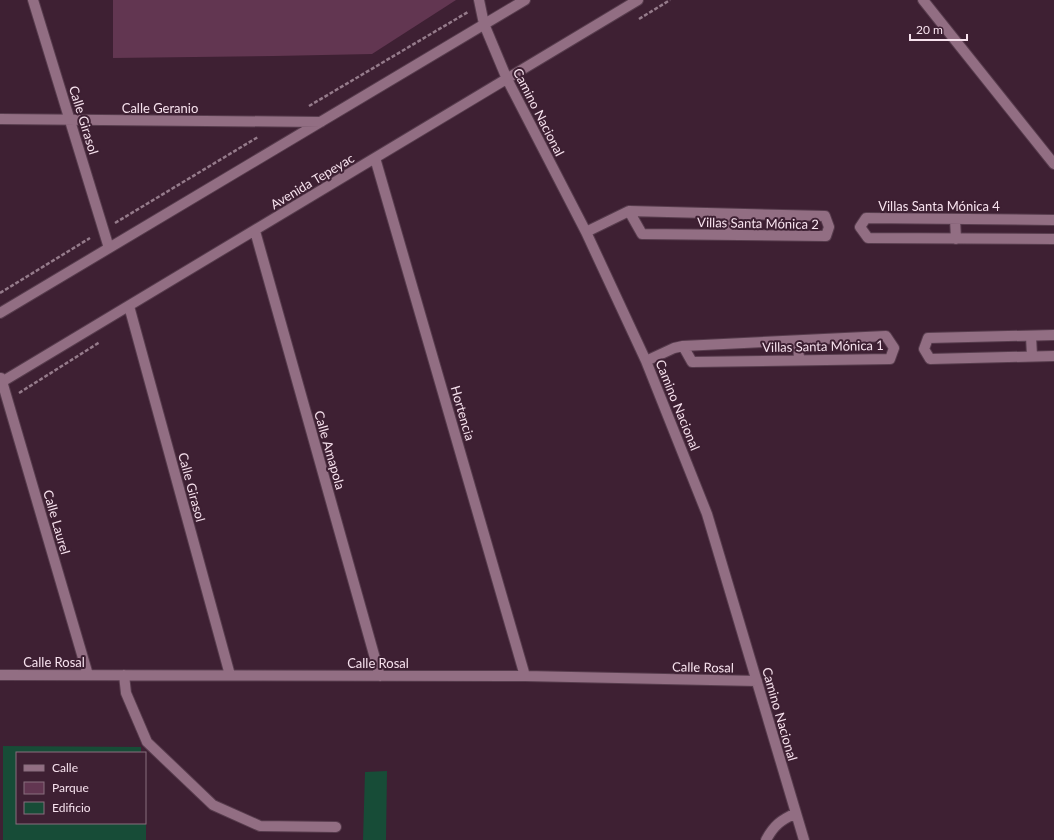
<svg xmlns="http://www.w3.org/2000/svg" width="1054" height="840" viewBox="0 0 1054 840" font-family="Lato,sans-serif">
<rect width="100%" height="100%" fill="#3e2033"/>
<path fill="#623651" d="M113,0H456L372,54L274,56L113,58Z"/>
<path fill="#174c37" d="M3,746L141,747V753H17V823H146V840H3Z
M387,771L386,840H363L365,772Z"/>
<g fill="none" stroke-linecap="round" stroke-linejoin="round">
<defs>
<path id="minor" d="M33,0L109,248
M479,0L484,24L507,79L586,232L646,361L707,514L804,840
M923,0L1054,164
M0,119L321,122
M375,158L525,676
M955,219L956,239
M1054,220L866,218L860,227L868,238L1054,239
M255,231L380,676
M586,232L629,211L825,216L829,227L826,236L642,234L629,211
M730,235V214
M129,306L230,675
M0,313L525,0
M1054,335L928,338L924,349L930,359L1054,356
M1031,336L1032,356
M798,341L799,360
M646,361L674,348L683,346L886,336L894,348L890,359L692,362L683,346
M1,378L88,675
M0,383L638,0
M0,675L525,676L757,681
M124,675L126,693L147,742L213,805L260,826L336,827
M766,840C774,825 781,820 796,813"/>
</defs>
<use href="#minor" stroke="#573c4d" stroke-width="12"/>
<path stroke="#957b8b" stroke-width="2.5" stroke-dasharray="4 2" stroke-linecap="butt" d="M639,19L670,0
M309,106L468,12
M115,223L258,137
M0,293L90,238
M19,393L100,342"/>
<use href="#minor" stroke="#926e83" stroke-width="10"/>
</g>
<g text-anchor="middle" stroke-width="4" stroke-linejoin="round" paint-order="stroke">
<g font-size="13" fill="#f7e2ee" stroke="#3e2033">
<text x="160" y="113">Calle Geranio</text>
<text transform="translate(539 112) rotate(63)" y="5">Camino Nacional</text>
<text transform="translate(84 120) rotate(73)" y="5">Calle Girasol</text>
<text transform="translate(312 181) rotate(-31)" y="5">Avenida Tepeyac</text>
<text x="939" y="211">Villas Santa Mónica 4</text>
<text transform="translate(758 223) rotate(1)" y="5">Villas Santa Mónica 2</text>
<text transform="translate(823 346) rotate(-1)" y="5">Villas Santa Mónica 1</text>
<text transform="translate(678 405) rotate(68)" y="5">Camino Nacional</text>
<text transform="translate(463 413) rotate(74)" y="5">Hortencia</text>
<text transform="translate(330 450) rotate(74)" y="5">Calle Amapola</text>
<text transform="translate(192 487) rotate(75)" y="5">Calle Girasol</text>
<text transform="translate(57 522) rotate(74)" y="5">Calle Laurel</text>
<text x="54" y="667">Calle Rosal</text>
<text x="378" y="668">Calle Rosal</text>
<text transform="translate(703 667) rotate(1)" y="5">Calle Rosal</text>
<text transform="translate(780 714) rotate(74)" y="5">Camino Nacional</text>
</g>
</g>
<rect x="16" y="752" width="130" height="72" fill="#3e2033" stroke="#886e7e"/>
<rect x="24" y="765" width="20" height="6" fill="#926e83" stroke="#886e7e"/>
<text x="52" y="772" font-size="12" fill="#f7e2ee">Calle</text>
<rect x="24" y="782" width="20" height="12" fill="#623651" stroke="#886e7e"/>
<text x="52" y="792" font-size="12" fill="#f7e2ee">Parque</text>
<rect x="24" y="802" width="20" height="12" fill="#174c37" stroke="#886e7e"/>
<text x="52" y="812" font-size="12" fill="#f7e2ee">Edificio</text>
<path d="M910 34v6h57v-6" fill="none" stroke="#f7e2ee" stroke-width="2"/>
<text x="916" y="34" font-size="12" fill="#f7e2ee" stroke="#3e2033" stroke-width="3" paint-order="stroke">20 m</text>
</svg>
